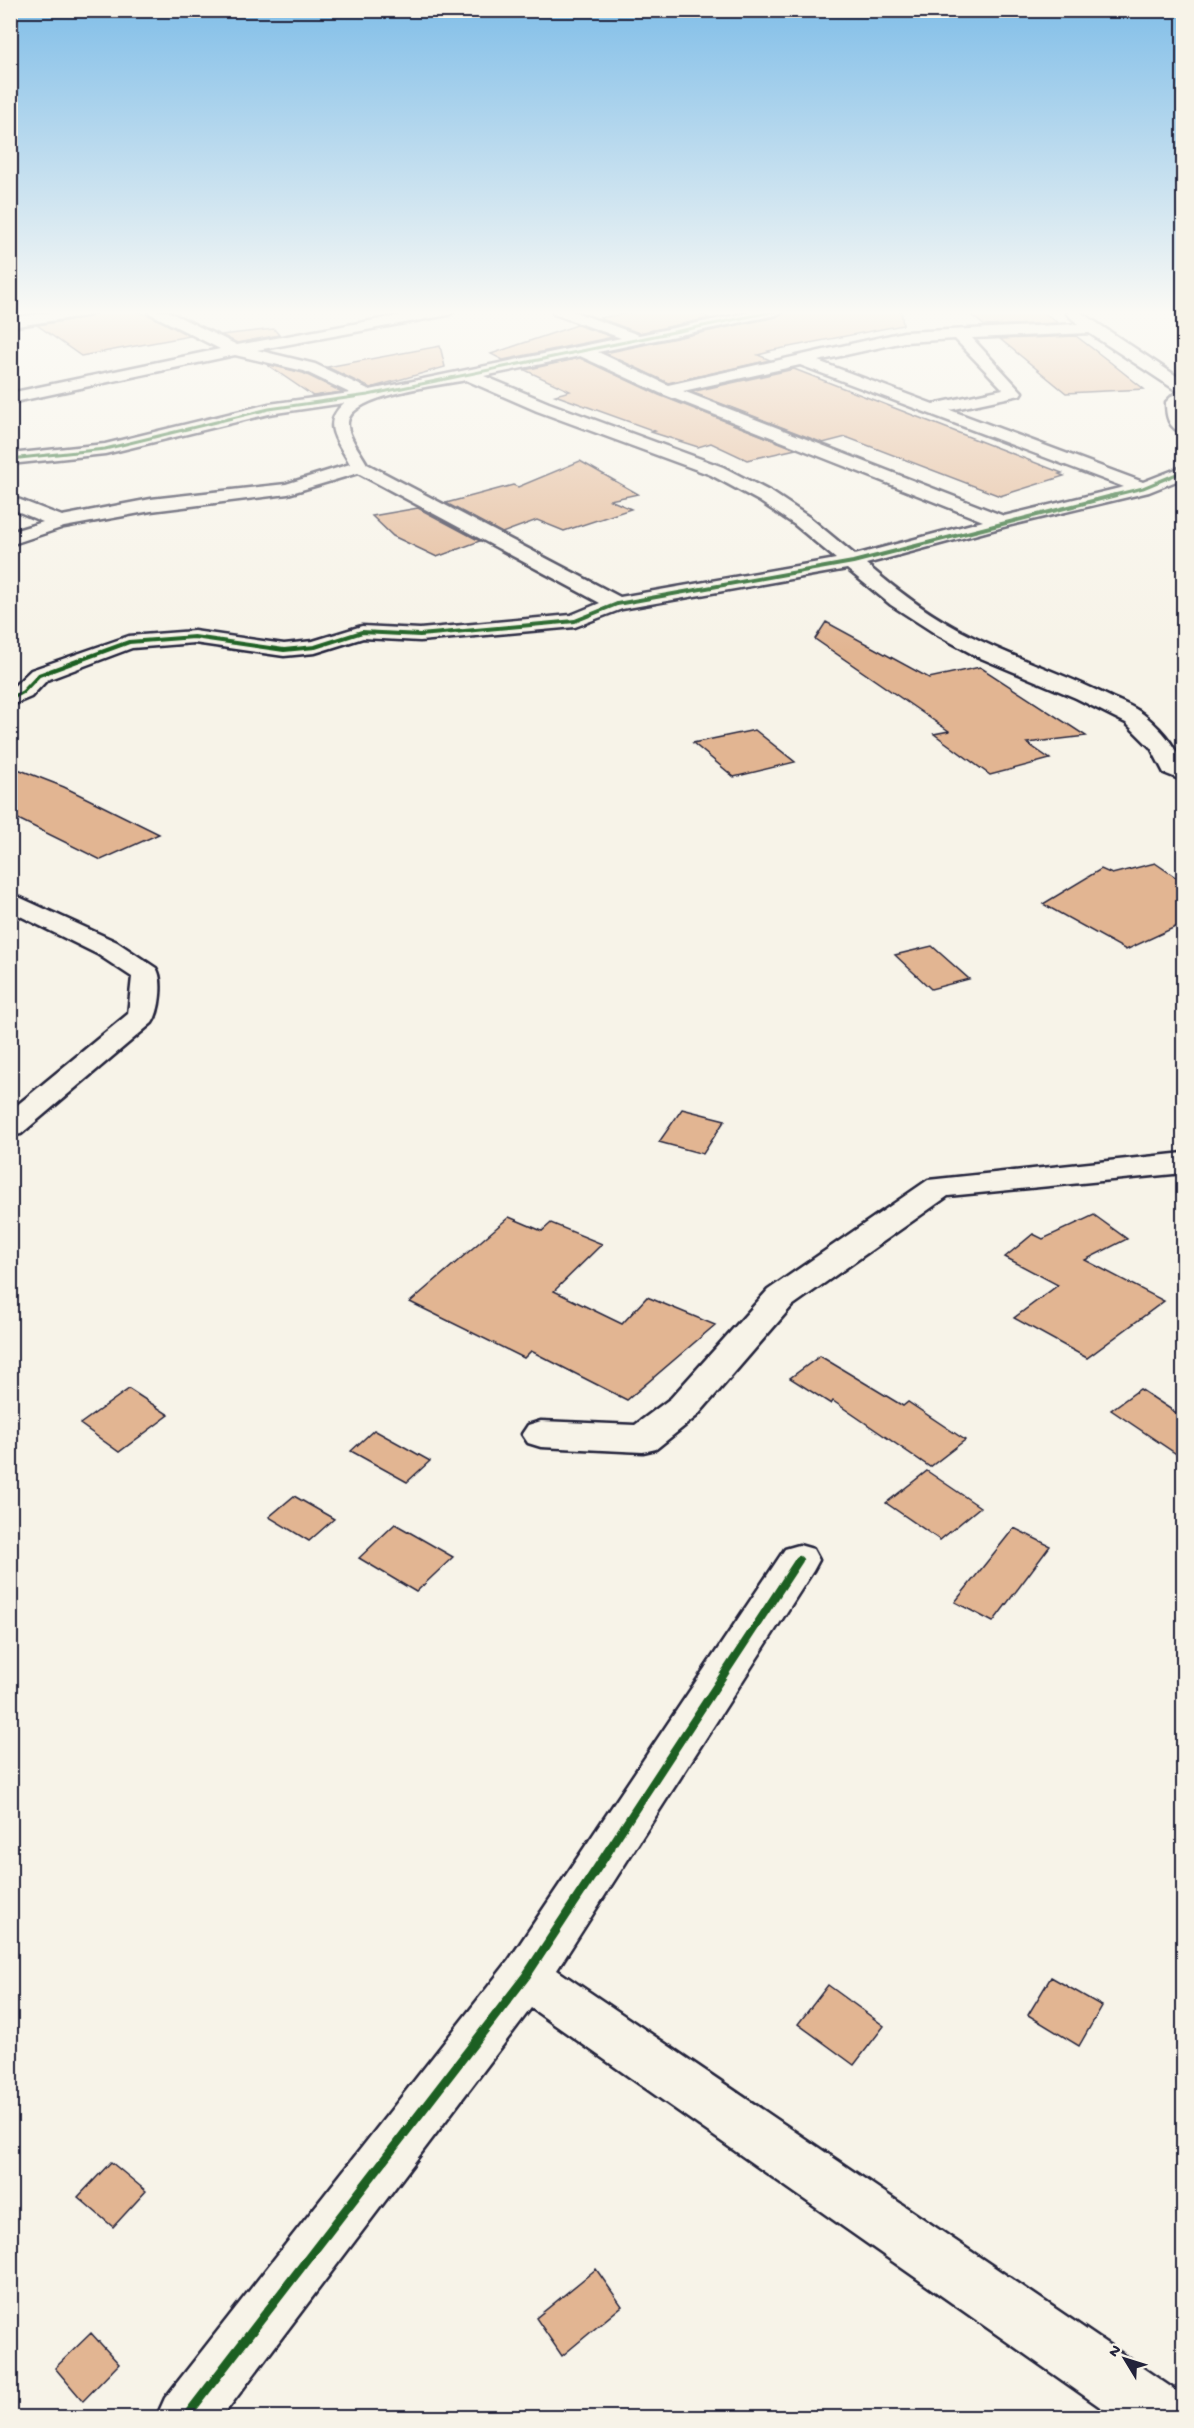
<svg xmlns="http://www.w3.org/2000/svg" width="1194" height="2428" viewBox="0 0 1194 2428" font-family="'Gochi Hand',sans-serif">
<rect width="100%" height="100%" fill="#f7f3e8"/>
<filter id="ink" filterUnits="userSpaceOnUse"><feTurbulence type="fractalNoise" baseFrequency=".0167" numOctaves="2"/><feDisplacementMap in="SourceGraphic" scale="12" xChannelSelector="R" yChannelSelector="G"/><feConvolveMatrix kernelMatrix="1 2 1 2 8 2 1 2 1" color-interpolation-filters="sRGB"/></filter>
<g filter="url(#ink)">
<path fill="#e2b592" stroke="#22223b" stroke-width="1.5" d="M99,311H134L149,315L190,336L81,356L37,325L90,317Z
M642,311H692L710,318L639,333L599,318Z
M785,311H901L903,325L768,351L770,352L758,355L770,360L668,383L605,353L776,317Z
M966,311H1042L1058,323L985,326Z
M577,325L613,337L503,360L491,354Z
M274,329L279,335L237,343L221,335Z
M1076,336L1110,362L1144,389L1066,393L1000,339Z
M440,346L445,367L370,388L327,367Z
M580,358L659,395L796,449L747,460L711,443L698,447L651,432L655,431L555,395L570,391L525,370Z
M266,364L303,373L342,392L313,396Z
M794,369L1062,473L1059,474L1064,476L1000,496L846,437L823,443L691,392Z
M580,461L638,494L610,500L631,509L564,531L537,520L502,533L446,503L513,485L518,487Z
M418,508L480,541L437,557L393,536L372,516Z
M826,622L929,678L980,667L1086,736L1027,743L1050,759L990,775L934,734L949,731L815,639Z
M755,730L795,762L734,777L693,743Z
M10,766L64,787L159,834L101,860L10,815Z
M1155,863L1184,883V923L1126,950L1043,904L1101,869L1112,874Z
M932,946L969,979L931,989L895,955Z
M682,1109L725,1120L703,1154L659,1142Z
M1094,1215L1127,1239L1085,1260L1164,1301L1087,1358L1014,1318L1058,1285L1005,1257L1033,1234L1043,1239Z
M509,1217L542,1231L551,1223L602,1244L554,1291L622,1324L647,1297L715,1325L627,1400L531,1351L524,1358L410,1302Z
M820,1356L903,1406L908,1402L965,1440L930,1467L833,1401L831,1404L790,1378Z
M129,1389L169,1415L119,1452L80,1424Z
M1140,1389L1184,1418V1459L1111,1410Z
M374,1430L430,1461L407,1482L351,1451Z
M927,1471L980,1507L940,1540L886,1503Z
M294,1496L334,1519L309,1541L269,1517Z
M395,1524L453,1557L416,1592L359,1558Z
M1014,1528L1050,1546L993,1622L955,1602Z
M1051,1977L1102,2006L1079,2046L1028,2015Z
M828,1985L884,2026L854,2065L798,2024Z
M111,2162L146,2191L113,2227L78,2197Z
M596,2269L622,2306L562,2356L536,2318Z
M91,2333L119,2364L83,2401L55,2368Z"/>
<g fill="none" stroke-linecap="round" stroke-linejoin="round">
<defs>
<path id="minor" d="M62,311H97L90,315L10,327V318Z
M149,311H167L237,345L425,311H455L448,315L257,350L315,364L370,390L621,338L554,314L552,311H572L639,335L756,311H783L776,315L598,352L668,385L904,332L1078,324L1067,314L1069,311H1079L1184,381V433C1168,429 1166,416 1166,402L1177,391L1089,333L972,338L1022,392L1020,395L950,410L1143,482L1184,466V478L1149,492L1007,526L866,564C893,587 921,609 952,626C1001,654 1055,670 1106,695C1118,701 1133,706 1143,714C1164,731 1184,754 1184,781L1164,773L1151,748L1126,723L1076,698L976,656L936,634L891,605L847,569L622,609L575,627L420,641L363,638L315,653L284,656L194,643L132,648L47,680L31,697L10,706V690L31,670L129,636L194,631L284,644L313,641L362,626L420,629L571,615L600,603L358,473L288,494L151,511L64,527L10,545V532L43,522L10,508V496L62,516L151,499L286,484L350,464C338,441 320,425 344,403L269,414L105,454L10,464V454L105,444L269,404L350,393L304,371L235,355L10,403V393L220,349L151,314ZM955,339L1003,389L933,404L818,361L904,342ZM580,356L660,393L983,521L855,555L809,517L773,493L723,467L549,403L484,376ZM800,365L1124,487L1004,516L683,391ZM466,380L537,411L711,475L759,501L795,525L836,559L620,597L367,464C361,453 346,434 348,422C352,394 442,385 466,380Z
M10,893L117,942L156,968C164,979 160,1012 152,1023L21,1134L10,1136V1111L128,1014L132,977L97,954L10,911Z
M1184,1153V1173L948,1196L792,1306L697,1416L656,1449L643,1452L541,1447L528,1443L522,1434L528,1425L541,1421L635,1425L671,1398L768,1290L928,1180Z
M799,1545L813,1549L819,1560L813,1571L557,1970L1184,2396V2418H1116L531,2008L221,2418H156L165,2398L509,1960L785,1549Z"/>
</defs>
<use href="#minor" stroke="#22223b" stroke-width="5"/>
<use href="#minor" fill="#f7f3e8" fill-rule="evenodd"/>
<defs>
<path id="cycleway-far3" d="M10,459L105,449L269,409L368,395L776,311
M1110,496L1143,488L1184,471"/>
<path id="cycleway-far2" d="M10,699L23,692L39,675L129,642L194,637L284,650L315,647L362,632L420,635L575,621L617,604L853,562L1116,495"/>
<path id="cycleway-far1" d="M610,1848L799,1560"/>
<path id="cycleway" d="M185,2418L526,1976L611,1847"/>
</defs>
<use href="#cycleway-far3" stroke="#f7f3e8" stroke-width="4.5"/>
<use href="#cycleway-far2" stroke="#f7f3e8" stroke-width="6"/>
<use href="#cycleway-far1" stroke="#f7f3e8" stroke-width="11"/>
<use href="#cycleway" stroke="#f7f3e8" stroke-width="13"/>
<use href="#cycleway-far3" stroke="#1b5e20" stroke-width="3"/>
<use href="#cycleway-far2" stroke="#1b5e20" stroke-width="4"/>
<use href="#cycleway-far1" stroke="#1b5e20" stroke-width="8"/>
<use href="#cycleway" stroke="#1b5e20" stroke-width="9"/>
</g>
</g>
<linearGradient id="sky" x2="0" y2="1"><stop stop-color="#81bee8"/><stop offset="0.48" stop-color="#fbfaf5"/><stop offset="1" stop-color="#fbfaf5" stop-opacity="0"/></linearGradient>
<rect width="1194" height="651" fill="url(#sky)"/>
<rect width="1194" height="2428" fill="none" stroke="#f7f3e8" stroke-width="36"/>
<rect x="18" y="18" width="1158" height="2392" fill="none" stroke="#22223b" stroke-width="2" filter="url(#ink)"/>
<g transform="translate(1125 2359) rotate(308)" stroke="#f7f3e8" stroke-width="4.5" paint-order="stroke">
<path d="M0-4.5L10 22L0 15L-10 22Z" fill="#22223b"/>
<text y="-9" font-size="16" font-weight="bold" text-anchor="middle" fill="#22223b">N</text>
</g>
</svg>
